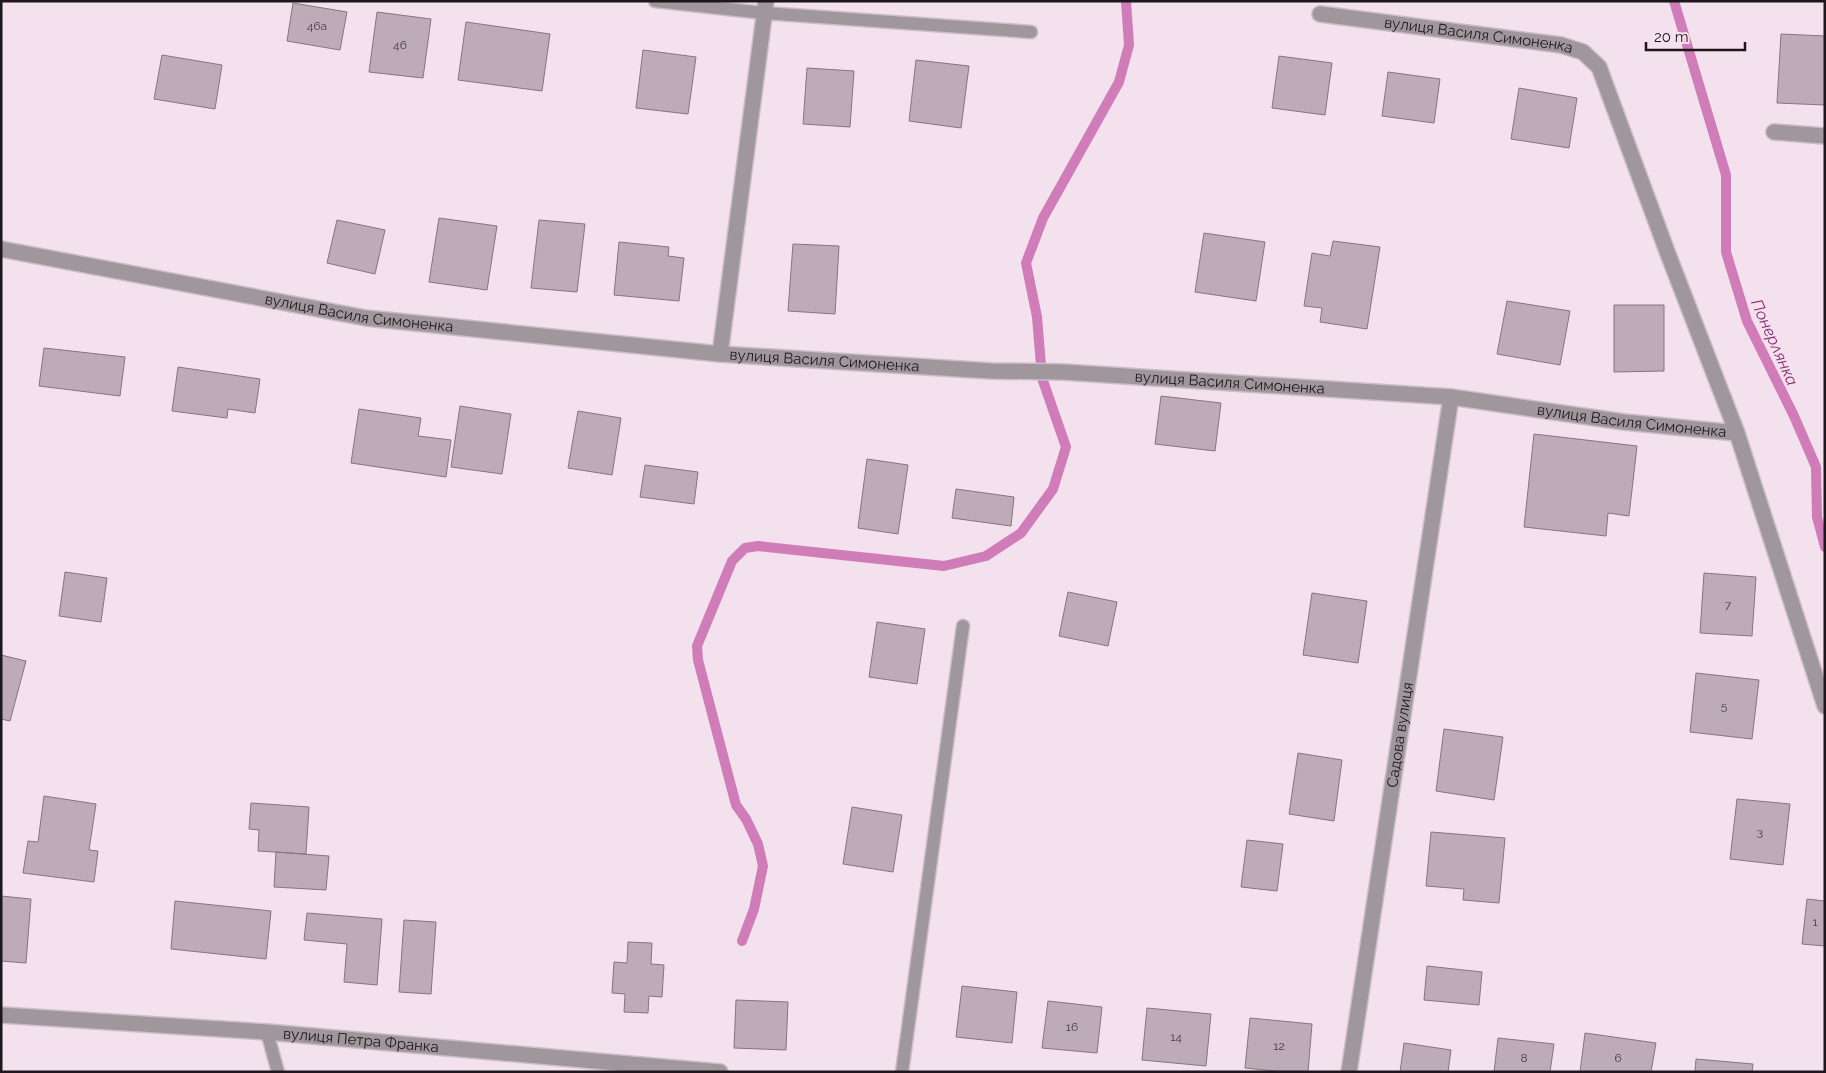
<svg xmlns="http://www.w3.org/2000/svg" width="1826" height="1073" viewBox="0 0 1826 1073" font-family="Raleway,sans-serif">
<rect width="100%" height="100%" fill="#f3e1ed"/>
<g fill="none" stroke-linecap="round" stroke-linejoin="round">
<path stroke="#cf7cb8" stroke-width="10" d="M1674,1L1726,175V252L1747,321L1794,416L1816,467L1817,517L1825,547
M742,941L754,909L763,866L758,844L746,819L736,805L698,660L697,646L732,561L745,548L758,546L944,566L986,556L1021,533L1053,489L1066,447L1042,378L1037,317L1026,263L1043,218L1119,82L1129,45L1126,1"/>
</g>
<path fill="#bdacb8" stroke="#857580" d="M293,3L347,12L340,50L287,41Z
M377,12L431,19L423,78L369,72Z
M466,22L550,34L542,91L458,80Z
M1781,34L1825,36V105L1777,103Z
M643,50L696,57L688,114L636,108Z
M162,55L222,65L215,109L154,99Z
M1279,56L1332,63L1325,115L1272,108Z
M916,60L969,66L961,128L909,121Z
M807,68L854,71L850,127L803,124Z
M1388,72L1440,79L1434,123L1382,116Z
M1519,88L1577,98L1569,148L1511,139Z
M439,218L497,226L487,290L429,282Z
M337,220L385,230L375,274L327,263Z
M539,220L585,224L577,292L531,288Z
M1204,233L1265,242L1256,301L1195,292Z
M1333,241L1380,247L1367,329L1320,322L1322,308L1304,306L1312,253L1330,256Z
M619,242L669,247L668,256L684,258L679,301L614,295Z
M793,244L839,246L835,314L788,311Z
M1507,301L1570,311L1560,365L1497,354Z
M1614,305H1664V371L1614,372Z
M44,348L125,357L120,396L39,386Z
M178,367L260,379L255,413L228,409L227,418L172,411Z
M1161,396L1221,403L1215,451L1155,444Z
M460,406L511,414L502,474L451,467Z
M359,409L421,418L418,436L451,440L446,477L351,463Z
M578,411L621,418L612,475L568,468Z
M1534,434L1637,446L1629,516L1608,513L1606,536L1524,527Z
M867,459L908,465L898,534L858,528Z
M645,465L698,472L694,504L640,497Z
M956,489L1014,497L1011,526L952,518Z
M65,572L107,578L101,622L59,616Z
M1704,573L1756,577L1752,636L1700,633Z
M1068,592L1117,602L1108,646L1059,636Z
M1312,593L1367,601L1358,663L1303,655Z
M877,622L925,629L917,684L869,677Z
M1,655L26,661L10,721L1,719Z
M1696,673L1759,680L1752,739L1690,732Z
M1444,729L1503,737L1494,800L1436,791Z
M1298,753L1342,760L1334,821L1289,814Z
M44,796L96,804L89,850L98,851L94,882L23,873L28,841L38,842Z
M1737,799L1790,804L1783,865L1730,859Z
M251,803L309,807L306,854L258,851L259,830L249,829Z
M852,807L902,815L893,872L843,864Z
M1431,832L1505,838L1499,903L1463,900L1464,889L1426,886Z
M1247,840L1283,844L1277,891L1241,887Z
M276,852L329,856L326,890L274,887Z
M1,896L31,899L26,963L1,961Z
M1807,899L1825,901V946L1802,944Z
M175,901L271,911L266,959L171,949Z
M307,913L382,919L377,985L344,982L347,944L304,940Z
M404,920L436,922L431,994L399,992Z
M628,942L652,943L651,964L664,965L662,997L649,996L648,1013L624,1012L625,994L612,993L614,962L627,963Z
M1427,966L1482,972L1479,1005L1424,1000Z
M962,986L1017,992L1012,1043L956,1037Z
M736,1000L788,1002L786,1050L734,1048Z
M1048,1001L1102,1007L1097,1053L1042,1048Z
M1147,1008L1211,1014L1206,1066L1142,1060Z
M1250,1018L1312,1024L1308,1072H1284L1245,1068Z
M1585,1033L1656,1043L1651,1072H1580Z
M1498,1038L1554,1044L1550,1072H1494Z
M1404,1043L1451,1050L1448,1072H1400Z
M1696,1059L1753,1064L1752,1072H1695Z"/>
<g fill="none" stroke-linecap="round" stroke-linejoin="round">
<defs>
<path id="lane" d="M655,1L764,13L1031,32
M267,1032L278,1072
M902,1072L963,626"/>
<g id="street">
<path id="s1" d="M1320,14L1561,45L1583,52L1599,67L1668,254L1737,433L1825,706"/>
<path d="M1774,132L1825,136"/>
<path id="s2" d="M1,249L366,318L720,354L991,371L1063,372L1451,397L1624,422L1737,433"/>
<path d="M720,354L766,1"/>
<path id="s3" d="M1,1015L267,1032L720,1072"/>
<path id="s4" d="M1349,1072L1451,397"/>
</g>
</defs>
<use href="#lane" stroke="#ccbdc7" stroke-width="15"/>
<use href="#street" stroke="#ccbdc7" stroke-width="18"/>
<use href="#lane" stroke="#9f979c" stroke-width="12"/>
<use href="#street" stroke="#9f979c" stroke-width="15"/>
</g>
<g text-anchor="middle" stroke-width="4" stroke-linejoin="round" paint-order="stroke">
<g font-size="12" fill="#453c42">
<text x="317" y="30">46а</text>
<text x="400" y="49">46</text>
<text x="1728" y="609">7</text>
<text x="1724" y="710">5</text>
<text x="1760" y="836">3</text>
<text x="1815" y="926">1</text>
<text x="1072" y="1031">16</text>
<text x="1176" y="1041">14</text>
<text x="1279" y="1050">12</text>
<text x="1524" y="1062">8</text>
<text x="1618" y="1062">6</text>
</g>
<g font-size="15" fill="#1d171b" stroke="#f3e1ed">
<text dy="5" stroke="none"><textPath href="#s1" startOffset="160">вулиця Василя Симоненка</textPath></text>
<text dy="5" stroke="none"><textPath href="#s2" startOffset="364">вулиця Василя Симоненка</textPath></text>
<text dy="5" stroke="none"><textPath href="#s2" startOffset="832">вулиця Василя Симоненка</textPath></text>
<text dy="5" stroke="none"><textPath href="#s2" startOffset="1238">вулиця Василя Симоненка</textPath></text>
<text dy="5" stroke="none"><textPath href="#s2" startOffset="1642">вулиця Василя Симоненка</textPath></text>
<text dy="5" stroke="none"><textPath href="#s4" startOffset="341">Садова вулиця</textPath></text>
<text dy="5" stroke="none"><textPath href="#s3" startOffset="361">вулиця Петра Франка</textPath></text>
</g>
<g font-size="16" font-style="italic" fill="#892773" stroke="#f3e1ed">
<text transform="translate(1775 342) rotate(66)" y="6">Понерлянка</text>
</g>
</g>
<rect width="1826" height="1073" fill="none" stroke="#1d171b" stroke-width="5"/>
<path d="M1646 42v8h99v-8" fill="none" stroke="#1d171b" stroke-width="2.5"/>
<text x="1654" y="42" font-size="15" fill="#1d171b" stroke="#f3e1ed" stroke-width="4" paint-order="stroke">20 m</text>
</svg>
